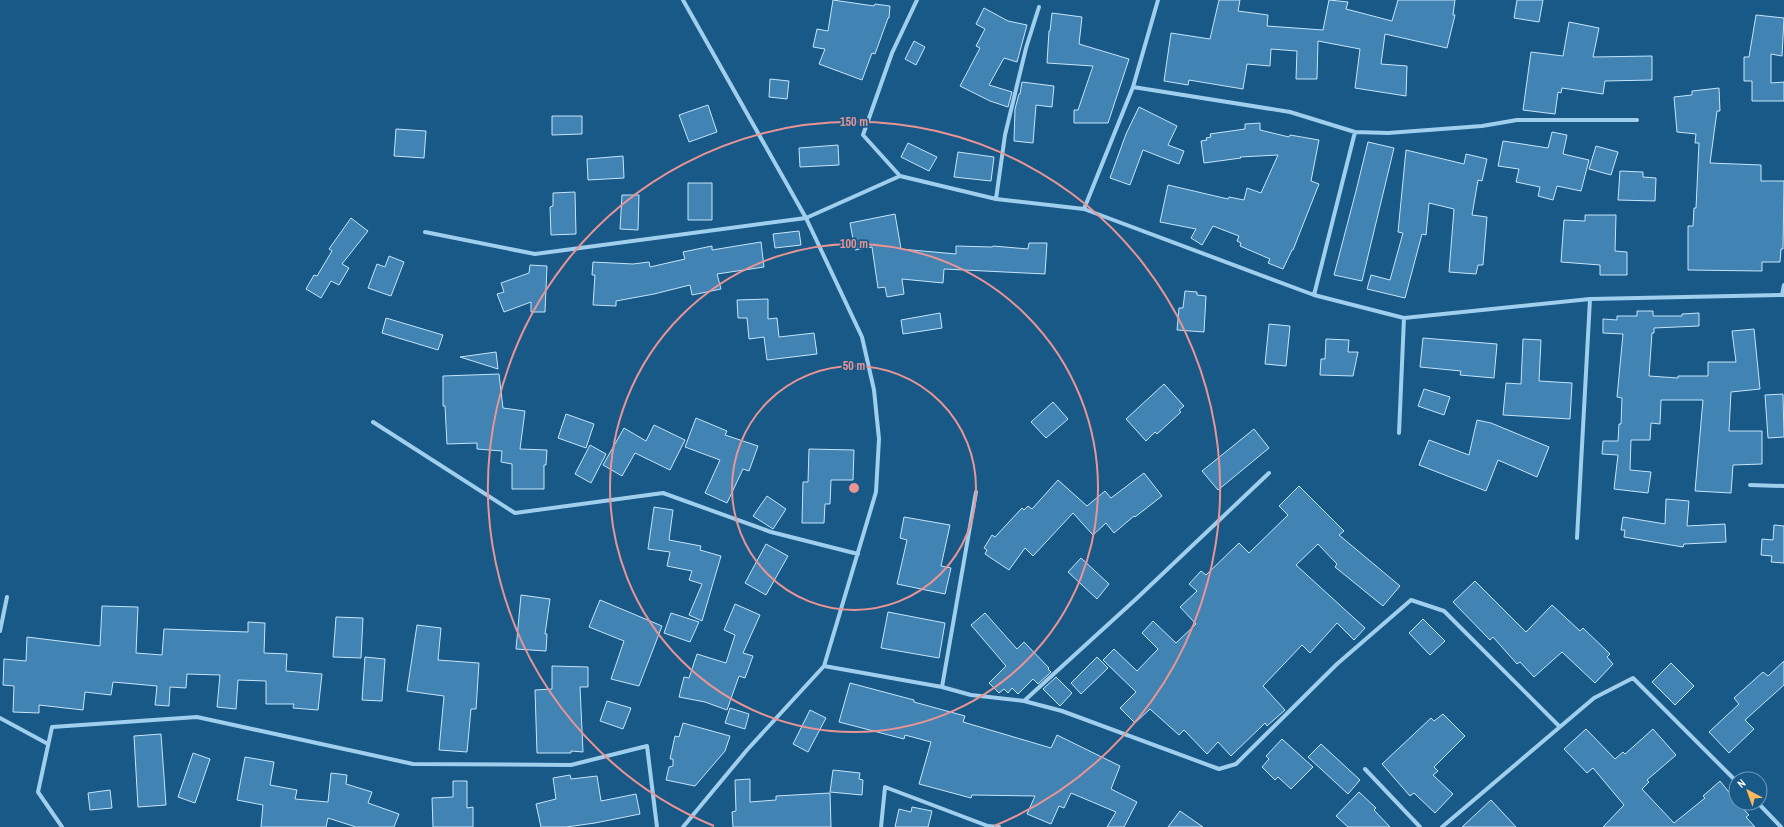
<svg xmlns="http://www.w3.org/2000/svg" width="1784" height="827" viewBox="0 0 1784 827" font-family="'Archivo Narrow',sans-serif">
<rect width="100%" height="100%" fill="#185988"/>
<path fill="#4183b2" stroke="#c6e5fa" d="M833,0L874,6L875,4L890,6L889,18H888L875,54L872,53L862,80L819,64L825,49L813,47L817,29L828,31Z
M1219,0H1240L1238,11L1268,15L1267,26L1323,30L1329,0L1348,2L1346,9L1392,21L1398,0H1455L1453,15H1455L1447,48L1385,34L1381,64L1407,66L1406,96L1355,88L1360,49L1318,41L1317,79H1296L1297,51L1271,49L1270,66L1247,64L1243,89L1189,80L1188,85L1164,81L1171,33L1210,39Z
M1517,0H1543L1539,22L1514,18Z
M984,8L1008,21L1027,25L1017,62L1004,58L989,85L1012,92L1008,107L990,101L960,86L980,48L976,46L985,29L976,24Z
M1052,13L1082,17L1079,44L1129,59L1108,123H1074V110H1078L1093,66L1047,63L1049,31H1050Z
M1756,15L1784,18L1782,56L1771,54V83L1784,82V101H1752V81H1744V57H1749Z
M1569,22L1599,28L1593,57L1652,56V80L1605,81L1603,94L1562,88L1561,93L1558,92L1555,114L1523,110L1531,52L1563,56Z
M914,41L925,47L916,65L905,59Z
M770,79L789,81L787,99L769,97Z
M1022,82L1054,86L1052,107L1036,105L1033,143L1014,141L1015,109L1019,94H1020Z
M1719,88L1720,111H1717L1710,163L1761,165V181H1784L1783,249H1781L1780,262H1762V271L1688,270V226H1693L1694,208H1696L1699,143H1695L1696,134L1677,132L1674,97L1692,95V91Z
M708,105L717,132L689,142L679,115Z
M1139,107L1177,126L1168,145L1184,151L1179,164L1143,150L1130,185L1110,178L1126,134Z
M552,116H582V134L552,135Z
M1260,123V130L1289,137L1290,135L1319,140L1311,181L1319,184L1293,250H1292L1283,269L1268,263L1270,259L1240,246L1241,243L1237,241L1239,236L1213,226L1202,245L1191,238L1196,229L1160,222L1168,185L1228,199L1229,197L1244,200L1247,188L1261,193L1278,155L1240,157L1241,158L1204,163L1201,141L1207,140L1206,138L1211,137L1210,134L1245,129V124Z
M396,129L426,131L424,158L394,156Z
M1552,132L1567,135L1563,154L1589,160L1581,191L1557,186L1553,200L1538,196L1540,187L1516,182L1519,169L1498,166L1503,141L1548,148Z
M1368,142L1394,148L1362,281L1334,275L1356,191Z
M908,143L937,157L929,171L901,157Z
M838,145L839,165L800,167L799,148Z
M1596,146L1618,152L1611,175L1589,169Z
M1406,150L1464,164L1466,154L1487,159L1482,181L1478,180L1472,215L1487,217L1483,265H1478L1476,274L1449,272L1454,209L1429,203L1426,235L1422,234L1405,298L1367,289L1371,275L1390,280L1403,233L1398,232Z
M958,152L994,157L991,181L954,177Z
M623,156L624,178L588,180L587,159Z
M1620,171L1643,172V177L1656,178L1655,201L1618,200Z
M688,183H712V220H688Z
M575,192L576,234L551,235L550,207L553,206V193Z
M622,195H639L638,230L620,229Z
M895,214L901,249L956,254V246L992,247L993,246L1028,249L1029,243H1047L1045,274L944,269L943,283L902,279L904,294L887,297L885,287L878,288L872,247L855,250L850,223Z
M1585,215H1616L1615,251L1627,252V275H1600V265L1561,262L1564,220L1585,221Z
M351,218L368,231L342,264L349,268L339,285L331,281L321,298L306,289L314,275L317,276L332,251L329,249Z
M799,231L801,245L775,248L773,234Z
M761,242L764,267L717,274L721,289L692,295L690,285L654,294L616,301V306L593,305L595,275H592L593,262L633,264L649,262L650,267L685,259L683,252L712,246V250Z
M389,256L404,262L391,296L368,288L377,264L385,267Z
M530,265L547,266L545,312H531V302L504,312L497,294L504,292L501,283L529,273Z
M1185,291L1197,292V295L1206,296L1204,332L1177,330L1179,308H1183Z
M768,299V319L777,318L779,337L814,333L817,354L767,360L764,337L749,339L747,318H738L737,300Z
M1637,311H1653V316H1682V314L1699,313V326L1654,328V333H1652L1649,376L1678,378V376H1708V362H1736L1732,331L1754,329L1760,389L1731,392L1729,431H1762V464L1733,465L1731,493L1695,491L1703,400H1661L1660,424L1651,423L1650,440H1631L1630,470L1651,472L1648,493L1614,489L1618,455L1602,454L1603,441H1618L1619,424H1621L1622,398L1617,397L1623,334L1603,333V319L1617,320V316H1637Z
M940,313L942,328L903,334L901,320Z
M386,318L443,335L438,350L382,333Z
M1269,324L1290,326L1286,366L1265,364Z
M1423,338L1497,344L1494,378L1460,375L1461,371L1420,367Z
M1326,339L1349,340L1348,352H1358L1353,376L1320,375L1321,359H1325Z
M1523,339L1541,340L1539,381L1572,383L1570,419L1503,415L1506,383L1521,384Z
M496,352L498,369L460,357Z
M499,374L503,408L525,411L520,449L547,450L546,465H544V489H512V464L501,462L502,451L477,449V443L447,444L445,406H443V376Z
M1164,384L1184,406L1179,410L1181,412L1157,434L1155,432L1146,441L1126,419Z
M1424,389L1450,397L1444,415L1418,406Z
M1783,394L1784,437L1768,438L1765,395Z
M1053,402L1068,419L1046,438L1031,422Z
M566,414L594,424L586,448L558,438Z
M696,418L727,431L725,435L758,446L749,471L743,469L727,503L705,493L720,460L685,447Z
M1477,420L1491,423L1549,447L1537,477L1498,460L1486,491L1419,465L1429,440L1469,455Z
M654,425L685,440L670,470L635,453L622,476L603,465L624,428L646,441Z
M1254,429L1269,448L1218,490L1202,471Z
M590,445L606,454L591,483L575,474Z
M809,449L854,450L853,480H831L830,504H825L824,523H802L803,482H808Z
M1144,473L1162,496L1135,517L1134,516L1114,533L1106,523L1093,535L1073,513L1033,556L1025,548L1009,570L985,554L987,550L984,548L992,535L995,537L1022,508L1024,510L1028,506L1032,509L1058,480L1087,506L1105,491L1111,498Z
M1299,486L1344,531L1339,535L1400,586L1383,606L1335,567L1337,564L1318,544L1296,565L1365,628L1354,640L1337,623L1310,653L1302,645L1263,686L1285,710L1267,726L1265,723L1231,756L1218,742L1207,754L1184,730L1179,735L1150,709L1135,723L1120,708L1136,692L1103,660L1114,649L1137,671L1158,649L1142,633L1153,621L1176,643L1196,624L1180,607L1197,591L1189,584L1201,571L1206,575L1239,543L1249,553L1288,515L1279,506Z
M767,496L786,509L773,529L753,516Z
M1666,499L1689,501L1687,526L1725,524L1726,542L1684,544L1683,547L1624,537L1625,530H1621L1623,517L1665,524Z
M654,507L673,510L669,540L701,546L700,550L721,556L702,621L689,615L702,584L689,580L692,571L667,566L670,552L648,549Z
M904,517L950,525L941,566L951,568L945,594L897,584L907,540L900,538Z
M1774,525L1784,526V563L1771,562L1772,556L1761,555L1762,539L1773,540Z
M766,544L788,556L766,595L745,583Z
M1081,558L1109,584L1097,599L1068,572Z
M1475,581L1526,632L1552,605L1580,631L1583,628L1610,654L1607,657L1613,664L1595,683L1562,652L1534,677L1520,662L1517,664L1493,637L1490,640L1453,602Z
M521,595L550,599L545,634H547L546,651L516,649Z
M600,600L662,626L639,686L611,679L624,641L589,627Z
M735,604L760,615L743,653L753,656L745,678L739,676L727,710L705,702L679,697L684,677L689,678L697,654L726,663L735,635L724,630Z
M102,606L138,607L136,653L162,655L164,629L248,632V622L265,623L264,653L287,654L286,671L322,674L318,710L293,708L294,704H266V681L238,680L236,709L217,707L220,675L187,674L186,688L170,687L169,706L155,705L157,686L113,682L111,695L85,692L83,710L39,705V713L13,712L14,686L3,685L4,659L26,661L27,637L100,646Z
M888,612L945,623L939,658L881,648Z
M671,613L699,622L690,642L664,633Z
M985,613L1017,649L1024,642L1049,668L1048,669L1051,672L1038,684L1033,679L1018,694L1012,688L1008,693L1004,689L999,693L989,683L1006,666L971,625Z
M336,617L363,618L361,658L333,657Z
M1423,619L1445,641L1430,655L1409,633Z
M417,625L441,628L438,660L479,663L476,709H471L467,752L439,750L444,696L407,691Z
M365,657L385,659L382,701L362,700Z
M1097,657L1108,668L1081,694L1071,683Z
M1784,661V685L1745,720L1754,729L1729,753L1709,732L1739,704L1734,698L1763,672L1768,676Z
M1671,663L1694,686L1675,705L1652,682Z
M552,666L588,667V687H580L583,752L571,751V753H537L535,690L552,689Z
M1056,677L1072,693L1060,706L1043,689Z
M850,683L914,700V702L965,716L963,722L1051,748L1057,735L1120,766L1111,789L1137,802L1124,827H1107L1116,812L1071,793L1064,808L1059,806L1051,824L1027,814L1035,796L972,795L971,798L919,784L931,742L905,735L904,739L839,722Z
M607,701L631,708L623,729L600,721Z
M730,708L749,714L745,729L725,723Z
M810,710L826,718L808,752L793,744Z
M1443,714L1465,736L1434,767L1438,771L1433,775L1453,794L1435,813L1414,793L1410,796L1382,764L1431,718L1434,721Z
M683,723L730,736L725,751L695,786L666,780L669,767L673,766V759H670L675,736L679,737Z
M1586,729L1615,759L1623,752L1625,754L1653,729L1676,755L1647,780L1649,782L1642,789L1674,823L1705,798L1703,796L1720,781L1736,801V803H1738L1749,815L1746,817L1755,827H1603L1624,805L1593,768L1587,773L1564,749Z
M161,734L166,805L138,807L134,736Z
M1282,739L1313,767L1291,789L1278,777L1275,780L1262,767L1269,759L1266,756Z
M1321,744L1360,780L1348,794L1308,757Z
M193,753L210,759L195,803L178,797Z
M245,757L274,762L270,785L297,790L295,799L328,802L331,773L347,775L346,784L372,792L368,803L399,814L394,827H356L328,818L326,827H261L263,805L237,800Z
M833,770L860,773L859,779L863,780L862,795L830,792Z
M570,775L571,779L597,776L601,801L636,794L640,814L595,823L566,827H541L536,804L556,799L553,778Z
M750,779V802L776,800V796L830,793L831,827H733L732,812L736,811L735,780Z
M453,781H467V808L473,807V827H433L432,798L453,797Z
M110,790L112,808L90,810L88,793Z
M1359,792L1376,808L1374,810L1390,827H1348L1336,816Z
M1491,800L1516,827H1462Z
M912,807L932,811L928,827H895L899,809L911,812Z
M1180,811L1203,827H1168Z"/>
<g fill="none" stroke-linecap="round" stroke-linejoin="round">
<path stroke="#a0ceed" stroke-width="4" d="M683,0L806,218L862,337L874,390L879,439L876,492L824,666L747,750L683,827
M917,0L892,53L863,135L900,176L996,199L1084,209L1314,295L1404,318L1590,299L1784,295
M1133,87L1290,112L1355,132L1388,133L1482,126L1517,120H1637
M996,199L1005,135L1026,48L1039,7
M1084,209L1133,87L1158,0
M425,232L535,254L806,218L900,176
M1314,295L1355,132
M1782,295L1784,285
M373,422L515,513L663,493L771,532L858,554
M1399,433L1404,318
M1750,485L1784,486
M1577,538L1590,299
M0,631L7,597
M824,666L942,687L971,695L1024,701L1062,711L1219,769L1236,764L1337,664L1411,600L1444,611L1559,726
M942,687L976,492
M1024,701L1136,599L1269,473
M0,718L48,744
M1365,769L1420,827
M1758,803L1781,827
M62,827L38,792L52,727L197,717L413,764L571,765L647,746L657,827
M881,827L885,787L988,826L999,827
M1442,827L1594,698L1633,678L1736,781"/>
</g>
<g fill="none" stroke="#ea9494" stroke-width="2">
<circle cx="854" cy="488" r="122"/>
<circle cx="854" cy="488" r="244"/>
<path d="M714 826A366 366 0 1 1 994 826"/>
</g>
<circle cx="854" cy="488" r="6" fill="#ea9494" stroke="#185988" stroke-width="2"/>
<g font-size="12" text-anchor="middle" font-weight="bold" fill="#ea9494" stroke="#185988" stroke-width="3.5" stroke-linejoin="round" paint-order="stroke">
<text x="854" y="126">150 m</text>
<text x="854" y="248">100 m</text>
<text x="854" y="370">50 m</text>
</g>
<g transform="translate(1748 791) rotate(319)"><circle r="19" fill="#185988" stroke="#749bb8"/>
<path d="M0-3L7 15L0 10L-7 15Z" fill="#ffb95c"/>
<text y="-6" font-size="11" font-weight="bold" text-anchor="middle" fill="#ffffff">N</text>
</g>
</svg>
